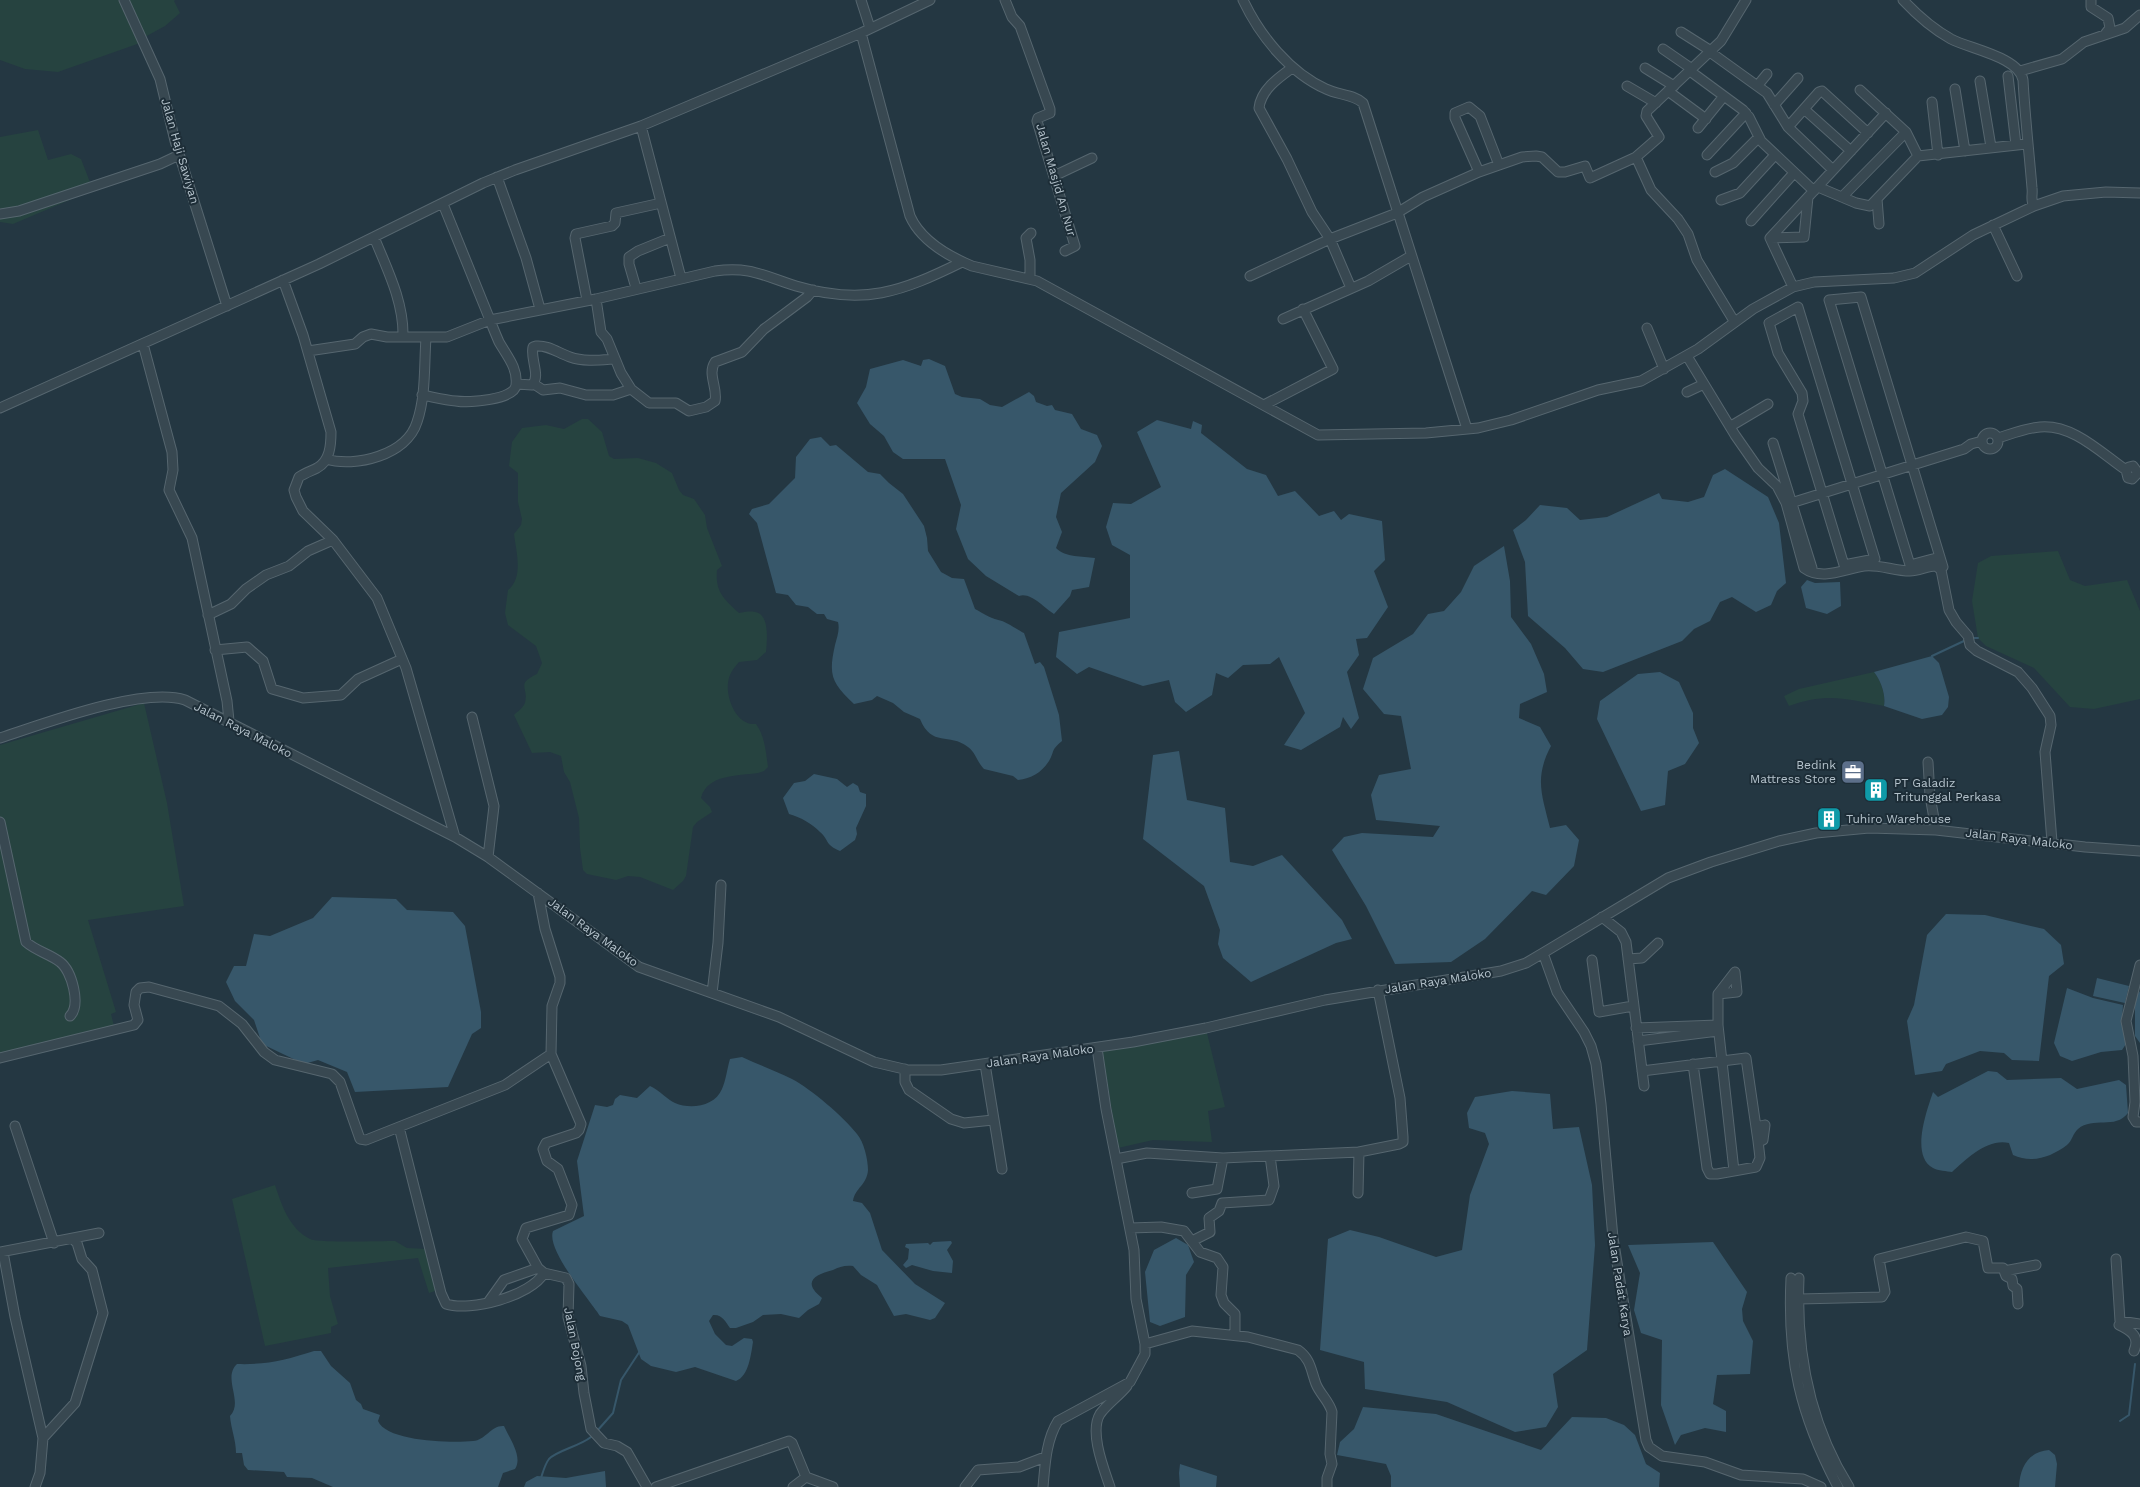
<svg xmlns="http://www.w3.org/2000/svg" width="2140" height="1487" viewBox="0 0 2140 1487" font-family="'Work Sans',sans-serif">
<rect width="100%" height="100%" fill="#243742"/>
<path fill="#264340" d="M0,0H120L140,43L58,72L25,69L0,60Z
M126,0H175L174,1L180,13L165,26L143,38Z
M38,130L48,160L71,154L81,159L93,190L13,224L0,222V137Z
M582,419H588L602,432L609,456L614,459L638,458L656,463L672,473L679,490L683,495L694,499L705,515L707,528L722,566L717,570C715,592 724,599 739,613C744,612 750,611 755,612C770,614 767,641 766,652L757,660L739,662C733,669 729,674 728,683C726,699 737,726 756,724C765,736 766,753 768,767L764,771L758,773C738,776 707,774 701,798L710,807L712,812L697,822L693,827L686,876L683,881L673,890L640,877L628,876L616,880L587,874L583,870L580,848L579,818L570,782L564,772L561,756L550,752L532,753L514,715C517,712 523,708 525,703C529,686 515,685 537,674L542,663L536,646L508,625L505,613L508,590C524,577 516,551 514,534L521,525L522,519L518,502V473L509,466L512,442L522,428L546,425L564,429Z
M2058,551L2070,580L2085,586L2127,580L2140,611V699L2094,709L2070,707L2034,668L1986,646L1978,638L1972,601L1978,563L1991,556Z
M1874,672C1881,681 1886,695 1884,706C1846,699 1827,692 1789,706L1784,696L1799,689Z
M144,703L167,803L184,906L88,920L116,1012L111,1014L114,1026L0,1055V745Z
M1207,1033L1225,1107L1208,1111L1212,1142L1153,1140L1118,1148L1102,1050Z
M275,1185C282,1206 289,1228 310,1239C317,1243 382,1241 395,1241L407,1248L427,1249L441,1289L429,1293L418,1258L328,1268L330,1296L338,1324L331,1327V1333L265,1346L232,1199Z"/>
<path fill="#37576a" d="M929,359L945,366L955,394L962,397L980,399L990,405L1002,407L1029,392L1034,396L1036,402L1047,406L1052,405L1055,410L1072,414L1081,429L1097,435L1102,446L1095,462L1061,493L1056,517L1062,532L1056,548C1066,558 1082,556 1095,558L1089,587L1072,590L1070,596L1054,614C1044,608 1031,592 1019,596L986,576L968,559L956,529L961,505L945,459H903L893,452L884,436L870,424L857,403L866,387L870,369L903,360L921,366L923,360Z
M1157,420L1191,429L1193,421L1202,425L1201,433L1247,469L1266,475L1278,496L1295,491L1319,516L1334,511L1341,520L1349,514L1382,521L1385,560L1374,571L1388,607L1367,638L1356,639L1359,655L1347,672L1359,718L1351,729L1343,717L1340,727L1301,750L1284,745L1305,713L1279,657L1270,664L1243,665L1228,678L1216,673L1212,695L1186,712L1175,702L1169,680L1143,686L1089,667L1077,674L1056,657L1059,632L1130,618V555L1112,545L1106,527L1113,503L1131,504L1161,487L1137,432Z
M821,437L830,446L836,445L868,472L880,474L889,483L903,494L924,526L927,538L928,551L941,572L952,578L964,579L975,609C984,614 992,619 1002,621C1006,622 1018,630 1024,633L1035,664L1040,662L1044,667L1059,715L1062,741C1050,751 1055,751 1049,761C1041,773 1032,778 1018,780L1013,776L984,769C977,762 976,753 968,747C949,732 932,748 920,719L904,712L893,703L877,696L872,700L854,704C832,683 828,676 835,645C837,637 840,630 838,622L827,619L824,614H817L808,607L796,605L788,595L776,593L757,523L749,514L752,509L769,504L795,478L796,457L810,439Z
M1725,469L1768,497L1779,523L1786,583L1777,591L1771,605L1756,612L1732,597L1720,602L1710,621L1694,629L1682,641L1603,672L1583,669L1565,648L1528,616L1525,562L1513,530L1526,520L1540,505L1567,508L1580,520L1607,517L1659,493L1662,499L1688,502L1704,497L1713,475Z
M1504,546L1510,581L1511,617L1531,644L1544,674L1547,692L1520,704L1519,718L1540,727L1551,746C1534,778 1542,795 1550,828L1566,825L1579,840L1574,866L1546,895L1532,891L1485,939L1451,962L1395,964L1366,906L1332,850L1344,837L1362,833L1433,837L1440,826L1376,820L1371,795L1379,775L1411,769L1401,716L1384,714L1363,689L1373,658L1413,634L1428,614L1444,611L1461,592L1474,566Z
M1807,580L1815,583L1840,582L1841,606L1827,614L1806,608L1801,587Z
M1932,656L1939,663L1949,697L1948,707L1942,715L1922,719L1884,706C1886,695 1881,681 1874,672Z
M1660,672L1679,682L1693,713V728L1699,743L1685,764L1668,771L1665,805L1641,811L1597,719L1600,701L1638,674Z
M1179,751L1187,800L1225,808L1230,862L1253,866L1282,855L1342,920L1352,939L1336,943L1251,982L1223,958L1218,944L1220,930L1204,886L1143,839L1153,755Z
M814,774L837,779L847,787L853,783L858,786L860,792L866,794V806L856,828L857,834L855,840L840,851C824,844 830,841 820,832C811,823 802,818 789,814L783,798L794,783L805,781Z
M332,897L396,899L407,910L453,912L465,926L481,1012V1028L472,1034L448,1087L355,1092L347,1072L318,1060L304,1064L262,1044L254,1020L235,1001L226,982L234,966H246L254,934L270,936L313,918Z
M1946,914L1985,915L2044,929L2061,945L2064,964L2049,976L2039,1061L2012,1060L2004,1053L1980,1051L1946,1064L1942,1071L1915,1075L1907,1021L1914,1005L1927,935Z
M2097,978L2129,986L2125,1003L2093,996Z
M2067,988L2093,998L2123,1005L2122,1020L2126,1044L2122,1050L2101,1052L2072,1061L2060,1056L2054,1043Z
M2140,991V1043L2135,1036V998Z
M742,1057C759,1065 776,1071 792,1079C811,1089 844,1117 857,1134C864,1142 868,1160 868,1170C867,1185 855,1188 853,1201L862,1203L870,1213L882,1250L915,1284L945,1303L935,1318L930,1320L906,1314L894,1316L877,1285L861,1275L853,1266C845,1265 839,1267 833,1270C814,1275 802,1282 822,1298L819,1304L808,1310L799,1318L781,1314L763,1315L753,1322L736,1328H730C726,1322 722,1314 713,1315L709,1321L715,1334L726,1345L732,1346L744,1338L752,1339L753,1342C751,1354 749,1376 736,1381L695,1367L676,1372L651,1366L641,1359L628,1325L622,1321L600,1316C589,1299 546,1250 553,1231L584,1216L577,1161L595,1105L607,1107L613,1105L615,1099L620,1095L637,1098L650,1086C659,1090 669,1101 675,1103C691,1110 715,1106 722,1089C726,1080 727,1069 730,1059Z
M1988,1071L1997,1072L2007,1080L2061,1078L2077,1089L2119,1080L2126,1085L2128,1113C2115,1130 2093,1116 2078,1129C2073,1133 2072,1141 2067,1145C2051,1157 2032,1164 2013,1155L2009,1143C1988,1138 1966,1159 1952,1172C1947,1171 1938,1171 1933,1168C1910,1156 1927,1110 1933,1092L1938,1097Z
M1512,1091L1550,1094L1553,1129L1579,1127L1592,1185L1595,1245L1587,1350L1553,1374L1558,1407L1546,1427L1515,1432L1447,1402L1365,1389L1364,1362L1320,1350L1328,1239L1350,1230L1379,1237L1436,1257L1462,1250L1470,1195L1489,1144L1485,1133L1469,1128L1467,1113L1475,1097Z
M1176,1238L1188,1245L1194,1262L1186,1275L1185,1317L1160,1326L1150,1322L1145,1272L1154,1250Z
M951,1241L952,1243L947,1250L953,1261L952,1273L933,1271L912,1265L906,1268L903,1265L908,1259L909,1249L905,1247L906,1244L928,1243L930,1245L933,1242Z
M1713,1242L1747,1292L1742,1309L1743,1321L1753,1341L1750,1374L1717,1375L1713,1404L1726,1411V1432L1705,1428L1681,1435L1675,1445L1661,1405L1662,1340L1641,1333L1634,1310L1640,1273L1628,1245Z
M314,1351H321L331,1366L350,1383L356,1400L361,1404L363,1409L380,1415L378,1421C387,1442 453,1443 473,1441C486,1440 491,1425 504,1426C510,1439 523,1457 515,1469L503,1473L498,1487H333L312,1478L287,1477L284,1472L248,1470L244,1465L242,1453H236C236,1440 231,1429 230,1416C244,1402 222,1378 237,1364C266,1365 286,1360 314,1351Z
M1363,1407L1436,1414L1541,1450L1572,1417L1606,1418L1624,1425L1635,1435L1646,1464L1660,1473L1659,1487H1391V1476L1386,1464L1337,1455L1340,1442L1354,1429Z
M2049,1450L2055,1455L2057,1464L2055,1487H2019C2020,1467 2028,1452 2049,1450Z
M1180,1464L1217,1476L1216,1487H1180L1179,1473Z
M605,1471L606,1487H524L526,1482L537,1476L566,1478Z"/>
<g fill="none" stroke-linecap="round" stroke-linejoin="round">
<path stroke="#37576a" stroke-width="2" d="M1971,638H1978
M1932,656L1966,640
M2120,1421L2129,1415L2135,1364
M597,1431L613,1413L621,1380L640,1351
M541,1478C543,1472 545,1464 549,1459C556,1451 580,1446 591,1437"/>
<defs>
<path id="minor" d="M124,0L160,79L175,141L227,306
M861,0L870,28
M1005,0L1012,17L1020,26L1050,109V113L1038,118L1037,121L1075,246L1065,251
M1243,0C1260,36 1290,73 1326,89C1338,95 1353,94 1363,103L1467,429
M1903,0C1917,15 1933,29 1951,39C1970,49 2019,57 2023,80C2025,117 2029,151 2032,188C2033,195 2030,200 2034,206
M2091,0V7L2108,18L2110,28L2106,33
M1681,32L1711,51
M861,33L910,216C921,241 948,256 972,266L1037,281L1318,435L1426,433L1478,428L1511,420L1598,390L1641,381L1698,349L1753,309L1793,287L1814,282L1894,278L1915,273L1973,235L2034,206L2063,196L2106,192L2140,193
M1663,49L1692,69
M1710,52L1767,93L1788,127L1833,170
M1292,68C1278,78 1261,90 1259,108L1287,159L1312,212L1330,239L1351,288
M1645,68L1674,86
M1690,71L1743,110L1749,117L1761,141L1814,191
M2020,71L2062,59L2084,42L2125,28L2140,15
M2008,76L2016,145
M1980,81L1991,147
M1758,85L1767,74
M1627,86L1656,103
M1955,89L1965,151
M1860,90L1906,132L1918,156
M1668,91L1706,119
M1932,102L1938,155
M1774,105L1798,78
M1804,109L1851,151
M641,126L681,278
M1788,127L1819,92L1822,91L1868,133
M1698,128L1724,96
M1707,155L1746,113
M1636,157L1651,190L1678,219L1688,234L1697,260L1734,321
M1479,172L1455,118V113L1469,107L1480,116L1499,165
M1715,172L1733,163L1759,137
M1054,176L1092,158
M497,177L526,258L540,309
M1818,187L1856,203L1870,206L1918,156L2026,144
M1842,197L1906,132
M1877,199L1879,224
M1721,200L1740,193L1775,155
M443,204L490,320L596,299L715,271C750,266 764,276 796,286C864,306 901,292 962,262
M0,214L19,211L160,164L179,155
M1751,221L1794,173
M1993,225L2017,276
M374,237C387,269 404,302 403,337
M1770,238L1804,237L1808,197
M1250,276L1330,239L1397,213L1423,197L1479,172L1522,157L1536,156L1542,157L1558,172H1565L1585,166L1590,178L1636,157L1659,137L1646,116L1647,111L1721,41L1746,0
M1030,279V260L1026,238L1031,233
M283,280L303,335L331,432C331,445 330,461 317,468C311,471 305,473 299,477L294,490L296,497L303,511L333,540L377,598L406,668L455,837
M1793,287L1770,238L1886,113
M636,288L629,264V257L638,251L670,238
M596,299L601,332L607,339L621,373L631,389L649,403H676L689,411L706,407L715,401C718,388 707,374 715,362L742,352L764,329L807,297L813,290
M587,300L575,238L576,234L612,226L615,223L616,213L661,203
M1798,307L1875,559L1844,565L1798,414L1803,401L1802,393L1778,353L1769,323Z
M1283,319L1368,281L1411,256
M1647,328L1664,369
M143,344L172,452L173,470L169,490L192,538L227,701L229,721
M308,351L355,344L363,337L371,334L387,337H447L490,320C493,328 496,335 499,342C507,356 518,368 516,385C515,400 468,403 456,401C445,400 433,397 422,395
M1687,356L1735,435L1758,468L1777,486L1786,503L1804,568C1822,581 1844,569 1864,566C1879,564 1894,571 1910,571C1919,571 1927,566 1936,566L1941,570L1949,610L1956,622L1968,636L1970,645L1977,651L2018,672L2032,688L2050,716L2051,725L2045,752L2052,842
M517,384L532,385C541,376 530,359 533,347L536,346C549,345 558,353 570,357C584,362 600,360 615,359
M534,384L543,390L560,388L586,395H613L631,389
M1687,392L1704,384
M1264,405L1333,369L1303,309
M0,408L319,264L483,183L515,170L641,126L861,33L930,0
M1731,426L1768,404
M1982 441a8 8 0 1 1 16 0a8 8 0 1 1-16 0Z
M1998,438C2011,434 2026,428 2040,427C2073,424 2101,453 2126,470L2128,478L2132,479L2138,473L2133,466L2129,467L2126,470
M1773,443L1812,568
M326,459C355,468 407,455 417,422C426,396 424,365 426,338
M1791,503L1964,449L1971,444L1982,441
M1940,557L1910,565L1829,300L1861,297L1943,567
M208,615L231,604L246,589L266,575L289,566L308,551L333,540
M215,650L247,647L263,661L272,689L303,698L341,695L358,679L402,659
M472,717L494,806L488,857
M0,738C43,724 143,686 185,700L455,837L488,857L639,967L779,1017L874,1062L908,1070H941L1133,1042L1206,1028L1325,1000L1501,971L1526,963L1543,953L1668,878L1711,862L1779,841L1816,833L1869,828L1936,830L2085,847L2140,851
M1928,762L1930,796L1936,830
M0,822L26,942C36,951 50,954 60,962C72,971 81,1005 70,1016
M1602,917L1621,932L1626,942L1644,1086
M1543,953L1557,992L1584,1032L1591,1046L1596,1064L1601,1104L1613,1238L1646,1440L1649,1447L1662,1456L1705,1462L1741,1475L1803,1479L1821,1487
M1628,959L1642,958L1658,943
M1592,960L1599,1012L1633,1006
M2140,965L2126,1021L2133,1056L2135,1102L2133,1117L2136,1122H2140
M712,993L718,943L721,885
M1718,994L1737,992L1735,972L1718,994V1025L1734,1171
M1636,1028L1718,1025
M1638,1041L1718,1031
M0,1058L134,1025L138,1020L134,1005L136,992L140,988L149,987L219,1006L242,1024L264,1052L275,1060L332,1074L340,1082L360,1139L366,1140L505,1085L551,1054L552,1006L560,983V977L545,929L538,893
M985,1064L1002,1169
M1693,1064L1707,1168L1710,1174H1717L1756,1167L1760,1158L1758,1141
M905,1069V1082L909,1090L951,1119L964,1123L993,1120
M1642,1071L1746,1058L1758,1141L1763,1140L1765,1125L1756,1127
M15,1126L54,1243
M399,1127L441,1293L446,1304C470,1312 531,1296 544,1273L566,1278L569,1284L568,1317L581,1366L584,1393L591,1429L604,1443L617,1446L627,1452L647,1487
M1116,1159L1147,1153L1223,1158L1359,1152
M1192,1193L1217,1189L1223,1158
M1358,1193L1359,1152L1399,1144L1403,1142V1137L1400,1098L1378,990
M1130,1228L1161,1227L1184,1231L1200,1252L1217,1258L1223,1267L1221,1295L1224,1303L1235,1314V1335
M1192,1241L1210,1232L1209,1218L1219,1211L1222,1203L1269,1200L1274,1186L1270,1156
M0,1252L99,1233
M3,1252L15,1317L43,1438L40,1473L35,1487
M2116,1259L2120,1321L2140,1324
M2004,1271L2036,1265
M544,1273L538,1268L522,1239L526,1228L569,1215L572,1205L558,1169L547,1161L543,1149L546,1143L576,1133L579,1130L581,1124L551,1054
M1791,1278C1787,1359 1800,1415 1838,1487
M1799,1278C1796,1352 1809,1423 1849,1487
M1799,1299L1882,1297L1885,1292L1879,1259L1966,1237L1983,1241L1988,1268H2003L2006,1276L2012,1279L2013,1286L2017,1289L2018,1304
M489,1301L504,1280L538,1268
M2119,1325C2132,1331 2140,1337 2134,1351
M1145,1344L1192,1331L1248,1337L1298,1350C1311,1359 1311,1371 1316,1384C1320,1394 1329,1401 1332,1412L1330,1454L1332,1464L1327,1478V1487
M43,1438L75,1403L103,1313L92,1270L82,1259L77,1243L73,1239
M656,1487L789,1441L792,1443L806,1477L833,1487
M793,1487L806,1477
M965,1487L978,1470L1019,1467L1045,1457
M1043,1487C1045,1465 1046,1440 1058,1421L1130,1382L1145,1354V1344L1136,1299L1134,1250L1106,1109L1097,1048
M1110,1487C1104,1469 1089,1432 1100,1414C1107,1404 1119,1396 1127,1386"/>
</defs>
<use href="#minor" stroke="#56666f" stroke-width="11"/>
<use href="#minor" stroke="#384851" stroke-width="9"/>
</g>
<defs>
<symbol id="office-square" viewBox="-11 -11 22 22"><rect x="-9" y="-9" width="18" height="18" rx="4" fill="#5c6f8a" stroke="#1d2d37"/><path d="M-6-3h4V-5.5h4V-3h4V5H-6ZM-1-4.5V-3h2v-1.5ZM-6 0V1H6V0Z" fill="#fff"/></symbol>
<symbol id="building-square" viewBox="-11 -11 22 22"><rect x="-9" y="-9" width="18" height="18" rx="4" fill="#0f9aa8" stroke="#1d2d37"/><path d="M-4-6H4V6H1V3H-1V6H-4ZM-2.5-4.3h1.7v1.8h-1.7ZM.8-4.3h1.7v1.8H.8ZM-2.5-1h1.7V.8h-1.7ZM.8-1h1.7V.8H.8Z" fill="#fff"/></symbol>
</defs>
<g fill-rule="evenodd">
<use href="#office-square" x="1839" y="758" width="28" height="28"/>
<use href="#building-square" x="1862" y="776" width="28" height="28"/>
<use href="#building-square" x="1815" y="805" width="28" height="28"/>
</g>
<g text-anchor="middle" stroke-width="4" stroke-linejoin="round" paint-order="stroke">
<g font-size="12" fill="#b5c3cc" stroke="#1d2d37">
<text transform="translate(180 151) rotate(74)" y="4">Jalan Haji Sawiyan</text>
<text transform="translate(1056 180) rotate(74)" y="4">Jalan Masjid An Nur</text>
<text transform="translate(243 730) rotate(27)" y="4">Jalan Raya Maloko</text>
<text transform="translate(2019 839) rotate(7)" y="4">Jalan Raya Maloko</text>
<text transform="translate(593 932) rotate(36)" y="4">Jalan Raya Maloko</text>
<text transform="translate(1438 981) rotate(-9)" y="4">Jalan Raya Maloko</text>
<text transform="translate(1040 1056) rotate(-8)" y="4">Jalan Raya Maloko</text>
<text transform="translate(1620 1284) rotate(81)" y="4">Jalan Padat Karya</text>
<text transform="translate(575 1344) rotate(79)" y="4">Jalan Bojong</text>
</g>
<g font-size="12" fill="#b5c3cc" stroke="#1d2d37" text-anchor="start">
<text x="1836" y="769" text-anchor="end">Bedink<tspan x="1836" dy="14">Mattress Store</tspan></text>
<text x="1894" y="787">PT Galadiz<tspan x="1894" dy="14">Tritunggal Perkasa</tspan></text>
<text x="1846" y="823">Tuhiro Warehouse</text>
</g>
</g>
</svg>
